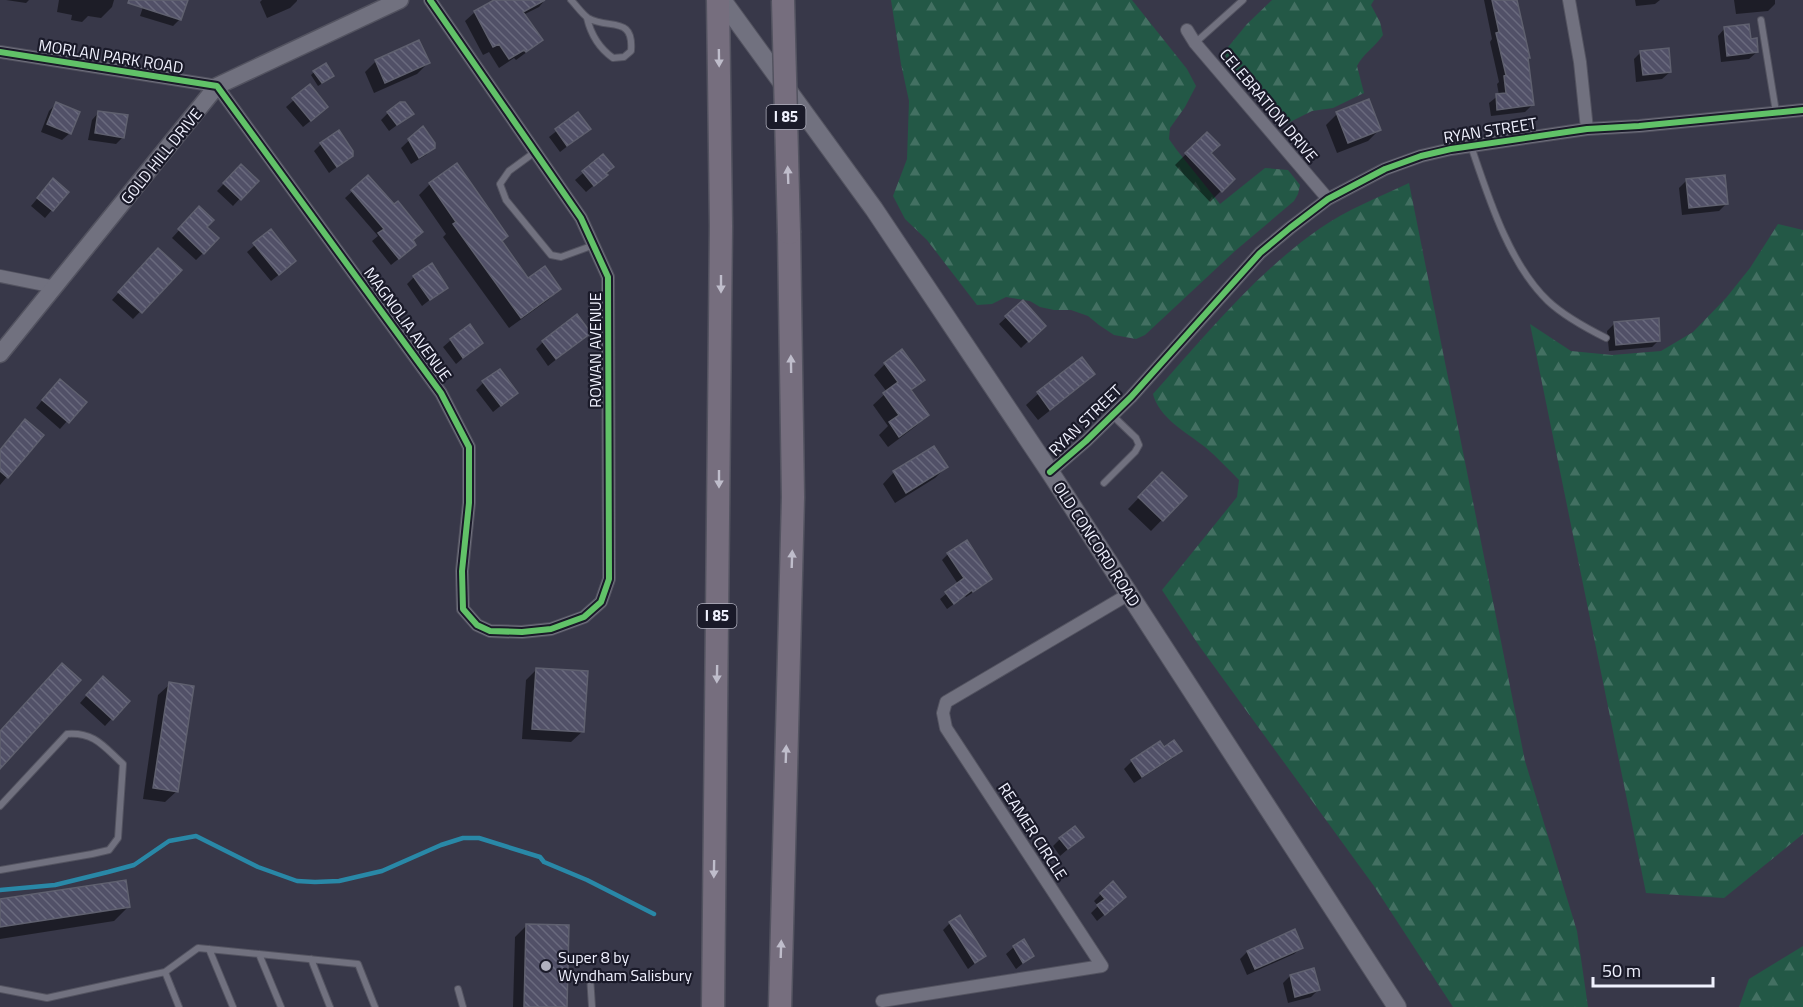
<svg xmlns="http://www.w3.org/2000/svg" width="1803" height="1007" viewBox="0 0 1803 1007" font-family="'Titillium Web',sans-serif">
<defs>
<pattern id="forest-firs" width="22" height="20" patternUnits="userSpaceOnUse" patternTransform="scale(1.5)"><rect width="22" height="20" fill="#235846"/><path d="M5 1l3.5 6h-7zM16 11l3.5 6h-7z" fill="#437062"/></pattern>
<pattern id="building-back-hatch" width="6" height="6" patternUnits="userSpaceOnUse" patternTransform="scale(1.5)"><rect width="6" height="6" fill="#515067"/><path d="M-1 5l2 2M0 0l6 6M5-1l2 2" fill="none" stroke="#6a6a7e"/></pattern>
</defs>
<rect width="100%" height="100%" fill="#383849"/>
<path fill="url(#forest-firs)" d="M891,0H1132L1187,69L1196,86L1185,107L1170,128L1169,139L1176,149L1220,204L1265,168L1288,170L1300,185L1298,194L1294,201L1235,251L1145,335L1136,339L1114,335L1099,325L1088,316L1071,310H1054L1040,307L1030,301L1006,297L992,304L977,305L927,240L905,219L893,196L907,159L909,101L901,64Z
M1272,0H1374L1371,5L1380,22L1383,35C1375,47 1363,54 1357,66L1364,93L1333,108L1312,111L1288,123L1234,74L1224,52L1247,24Z
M1409,183L1525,761L1577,931L1588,1007H1453L1374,886L1200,647L1162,590L1237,497L1239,480C1228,469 1217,457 1205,447C1186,432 1159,418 1153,394C1205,336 1255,274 1319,229C1346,210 1379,197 1409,183Z
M1778,224L1803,230V834L1724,898L1646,893L1530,324L1571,351L1612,355L1661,351L1693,332L1726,298L1750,268Z
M1803,946V1007H1739L1749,979Z"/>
<path fill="#0007" d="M6,0H29L26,3Z
M59,0H114L112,7L101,18L88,16L82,22L71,20L72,15L57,12Z
M147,0H186L180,19L173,26L140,16L144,4Z
M262,0H297V1L290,8L267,18L260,2Z
M497,0H545L539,7L523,15L541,39L531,49L516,60L514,58L499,68L489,52L483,55L465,21L475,12Z
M1484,0H1515L1532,105L1525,112L1491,116L1489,103L1499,95L1497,84L1499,82L1490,42L1492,39Z
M1635,0H1660L1655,4L1636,6Z
M1734,0H1775V4L1768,11L1736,14Z
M1725,28L1749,40L1757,52L1749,59L1721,62L1718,36Z
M1641,52L1670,72L1662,79L1636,82L1634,59Z
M376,61L428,63L417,74L374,93L365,72Z
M314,72L329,79L318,86L311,75Z
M310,86L319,114L303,127L286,107Z
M56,104L70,133L62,140L41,132L49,111Z
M99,112L123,137L116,144L88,140L92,120Z
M388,113L412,114L389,131L381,120Z
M578,114L589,129L560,152L549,137Z
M1337,114L1379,130L1368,141L1337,153L1326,125Z
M422,128L433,147L426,155L411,164L401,148Z
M321,144L352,155L329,173L314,151Z
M1186,154H1209L1233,179L1210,202L1175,165Z
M603,156L606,175L586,192L575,180Z
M241,166L256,181L233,206L217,191Z
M368,177L411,241L407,252L391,265L372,241L378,236L345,198Z
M1687,180L1726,204L1719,211L1682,215L1679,188Z
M430,184L500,242L528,280L559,289L548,300L509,328L443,237L446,234L419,195Z
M46,188L67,192L45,218L31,206Z
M192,216L205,227L203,253L196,260L172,238Z
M271,231L287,268L271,281L247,252Z
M151,257L180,270L133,319L112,300Z
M414,277L446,287L422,306L407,284Z
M1023,302L1044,326L1021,348L999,324Z
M1614,324L1659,340L1652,347L1609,351L1607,331Z
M589,333L548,366L536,349L543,342Z
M451,340L481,343L456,364L443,347Z
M1082,359L1093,374L1082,385L1038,420L1026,405L1038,394Z
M885,364L923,380L910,392L927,415L916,426L888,447L879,435L888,426L873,405L887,392L874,375Z
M483,383L516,393L493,412L476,390Z
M52,388L84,402L60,429L36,408Z
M25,421L42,435L0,485V450Z
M946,467L935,478L895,503L883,484L894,472Z
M1151,485L1185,496L1151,531L1128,509Z
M948,554L991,579L984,585L966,597L965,596L947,609L940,599L958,584L942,560Z
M537,669L583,731L571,742L522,739L526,680Z
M170,684L177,791L165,802L143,799L158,695Z
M96,685L128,701L105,726L80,703Z
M1160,743L1164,749L1180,751L1173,758L1134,783L1124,769L1132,761Z
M1082,837L1060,856L1053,846L1060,839Z
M1101,894L1117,904L1097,921L1091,913L1098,906L1094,901Z
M0,901L129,906L114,921L0,939Z
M950,923L984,956L968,969L943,930Z
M526,926L565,1007H513L515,937Z
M1294,931L1302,947L1294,954L1247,975L1240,959L1247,952Z
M1023,941L1032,956L1016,969L1006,954L1014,947Z
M1290,976L1318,990L1311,997L1288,1003L1283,983Z"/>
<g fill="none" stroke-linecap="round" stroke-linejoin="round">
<path stroke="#2988a7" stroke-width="4.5" d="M0,890L55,885L108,872L134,865L169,841L196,836L258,867L297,881L315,882L339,881L382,871L441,845L463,838H479L540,857L544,862L587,880L654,914"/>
</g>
<path fill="url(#building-back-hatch)" stroke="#5f606f" stroke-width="1.5" d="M129,0H188L181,20L128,3Z
M494,0H545L523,12L543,40L526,52L524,50L509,59L499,44L493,47L474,11Z
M1492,0H1517L1530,58H1528L1534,105L1497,110L1496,94L1506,93L1504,76L1506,75L1496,33L1499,32Z
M1749,24L1751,39L1757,38L1758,52L1727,56L1724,27Z
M419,40L430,63L385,83L375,60Z
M1669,48L1671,72L1643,75L1640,51Z
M326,63L334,76L322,83L313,71Z
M310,84L328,107L311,121L292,98Z
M1369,99L1381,130L1348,143L1336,112Z
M56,102L80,112L71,134L47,124Z
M400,102H405L414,114L397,125L387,112Z
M98,111L128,115L124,138L95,133Z
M578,112L591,129L567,146L555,129Z
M423,126L435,143V148L419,158L408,139Z
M339,130L353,151V156L337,167L320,143Z
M1207,132L1220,145L1211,153L1235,179L1222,192L1185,153Z
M603,154L614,167L606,173L608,175L594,186L582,171Z
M457,163L508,236L502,241L528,278L545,266L561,289L521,318L453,224L456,222L429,183Z
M241,164L259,181L241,200L223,183Z
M368,175L394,204L398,201L423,232L413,240L416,245L399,259L378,233L384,229L351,190Z
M1725,175L1728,204L1689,208L1686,179Z
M53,178L69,192L53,211L37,198Z
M199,206L214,220L207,227L219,238L204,254L178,229Z
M271,229L296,261L279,275L253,243Z
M158,248L182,270L142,313L118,292Z
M432,263L448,288L430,300L413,276Z
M1023,300L1046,326L1029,342L1005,316Z
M577,314L591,333L556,359L542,341Z
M1659,318L1660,341L1616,345L1614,322Z
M470,324L483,343L463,358L450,339Z
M902,349L925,380L911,390L929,415L899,437L889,422L899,415L883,393L898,382L884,363Z
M1082,357L1095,374L1050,410L1037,392Z
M500,369L518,393L501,406L482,381Z
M60,379L87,402L69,423L42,400Z
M25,419L44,435L8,478L0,471V450Z
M934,446L948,467L906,493L893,471Z
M1162,472L1187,496L1163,521L1138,497Z
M967,540L992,579L973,592L972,590L954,604L945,592L964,578L947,553Z
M62,663L81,680L0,769V731Z
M536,668L588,671L584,732L532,729Z
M103,676L130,701L113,720L86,695Z
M169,682L194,686L178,792L153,788Z
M1174,740L1182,751L1142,777L1131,760L1160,741L1164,747Z
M1075,826L1084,837L1068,849L1059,838Z
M126,880L130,907L0,927V899Z
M1113,881L1126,897L1105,915L1097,905L1105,899L1100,893Z
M960,915L986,956L975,963L949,922Z
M526,924L569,925L567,1007H524Z
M1295,929L1303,948L1255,969L1247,951Z
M1024,939L1034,956L1023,963L1013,946Z
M1314,968L1320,990L1295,997L1290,975Z"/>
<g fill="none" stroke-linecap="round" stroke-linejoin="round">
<defs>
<path id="service" d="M571,0C576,5 582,14 588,18C609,30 634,15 631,51L624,57L613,58C599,48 591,35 587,18
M1761,20L1776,112
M1195,43L1243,0
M1471,146C1488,196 1509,264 1548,301C1564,316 1586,328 1606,338
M535,152L509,171L500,184L506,200L551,255L561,257L594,245
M1104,483L1135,452L1139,445L1136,438L1112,415
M0,806L67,734C95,732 104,747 123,764L118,838L109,850L92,854L0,870
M209,949L233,1007
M259,954L281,1007
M311,959L330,1007
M590,976L592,1007
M0,989L47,998L165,972
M458,989L463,1007
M179,1007L165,972L198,948L358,964L375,1007"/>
<path id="minor" d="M1569,0L1580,62L1587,129
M1187,30L1195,43L1328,199
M0,52L217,86L441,393L469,447V503L462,571L463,609L477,625L490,631L522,632L551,629L584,617L601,602L609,579L608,277L581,218L430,0
M0,276L55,287
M1050,472L1086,441L1131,397L1260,253L1290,228L1328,199L1385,169L1421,156L1451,149L1587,129L1639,126L1803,110
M882,1001L1102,966L946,728L943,713L946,702L1129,594"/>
<path id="tertiary" d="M0,354L217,86L400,0"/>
<path id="secondary" d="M722,0L874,209L1050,472L1397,1007"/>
<path id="motorway" d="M713,1007L721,226L718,0
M780,1007L793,497L789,233"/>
</defs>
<use href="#service" stroke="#535360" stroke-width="8"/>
<use href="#minor" stroke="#535360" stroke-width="14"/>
<use href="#tertiary" stroke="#535360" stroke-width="19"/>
<use href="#secondary" stroke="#535360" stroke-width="20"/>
<use href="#motorway" stroke="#535360" stroke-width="25"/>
<use href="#service" stroke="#71717f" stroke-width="6"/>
<use href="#minor" stroke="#71717f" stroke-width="12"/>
<use href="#tertiary" stroke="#71717f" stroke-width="16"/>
<use href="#secondary" stroke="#71717f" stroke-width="18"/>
<use href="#motorway" stroke="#766e7e" stroke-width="22"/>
<defs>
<path id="motorway-bridge" d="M783,0L789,233"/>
</defs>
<use href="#motorway-bridge" stroke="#535360" stroke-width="25" stroke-linecap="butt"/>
<use href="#motorway-bridge" stroke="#766e7e" stroke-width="22"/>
<defs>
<path id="cycleway" d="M0,52L217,86L441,393L469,447V503L462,571L463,609L477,625L490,631L522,632L551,629L584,617L601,602L609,579L608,277L581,218L430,0
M1050,472L1086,441L1131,397L1260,253L1290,228L1328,199L1385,169L1421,156L1451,149L1587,129L1639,126L1803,110"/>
</defs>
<use href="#cycleway" stroke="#1a1a29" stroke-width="10"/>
<use href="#cycleway" stroke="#61c268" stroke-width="6"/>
</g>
<defs><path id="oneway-solid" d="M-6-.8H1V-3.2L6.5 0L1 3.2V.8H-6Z" transform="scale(1.5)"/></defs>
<g fill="#bfbdcb">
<use href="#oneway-solid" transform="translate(719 58) rotate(89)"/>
<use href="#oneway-solid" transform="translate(788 175) rotate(-92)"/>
<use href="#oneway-solid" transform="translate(721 284) rotate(90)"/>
<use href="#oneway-solid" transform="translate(791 364) rotate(-91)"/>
<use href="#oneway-solid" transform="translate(719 479) rotate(90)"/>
<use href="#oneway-solid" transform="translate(792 559) rotate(-88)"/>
<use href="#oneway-solid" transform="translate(717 674) rotate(91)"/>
<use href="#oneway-solid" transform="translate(786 754) rotate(-88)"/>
<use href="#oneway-solid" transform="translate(714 869) rotate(91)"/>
<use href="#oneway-solid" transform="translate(781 949) rotate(-88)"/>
</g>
<circle fill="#b0b0bf" stroke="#1a1a29" stroke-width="2" cx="546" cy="966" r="6"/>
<g text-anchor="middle" stroke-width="4.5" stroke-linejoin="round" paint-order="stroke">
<g fill="#1a1a29" stroke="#b0b0be" stroke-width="1.5">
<rect x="766.5" y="105" width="39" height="24" rx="4.5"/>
<rect x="697.5" y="604" width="39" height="24" rx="4.5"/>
</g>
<g font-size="15" font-weight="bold" fill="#f0f1fe">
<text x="786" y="122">I 85</text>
<text x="717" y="621">I 85</text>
</g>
<g font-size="16" fill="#f0f1fe" stroke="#1a1a29">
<text transform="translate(111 56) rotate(9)" y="6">MORLAN PARK ROAD</text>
<text transform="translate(1269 105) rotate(50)" y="6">CELEBRATION DRIVE</text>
<text transform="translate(1490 130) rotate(-9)" y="6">RYAN STREET</text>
<text transform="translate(161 156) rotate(-51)" y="6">GOLD HILL DRIVE</text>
<text transform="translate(408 324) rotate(54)" y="6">MAGNOLIA AVENUE</text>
<text transform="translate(595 350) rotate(-90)" y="6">ROWAN AVENUE</text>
<text transform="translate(1085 420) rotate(-44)" y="6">RYAN STREET</text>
<text transform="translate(1097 544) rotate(57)" y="6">OLD CONCORD ROAD</text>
<text transform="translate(1033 831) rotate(57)" y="6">REAMER CIRCLE</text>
</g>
<g font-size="16" fill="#f0f1fe" stroke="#1a1a29" text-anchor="start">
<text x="558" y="963">Super 8 by<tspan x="558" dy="18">Wyndham Salisbury</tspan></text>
</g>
</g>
<path d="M1593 977v9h120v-9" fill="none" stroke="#f0f1fe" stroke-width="3"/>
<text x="1602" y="977" font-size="18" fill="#f0f1fe" stroke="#1a1a29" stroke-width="4.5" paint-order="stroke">50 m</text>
</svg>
